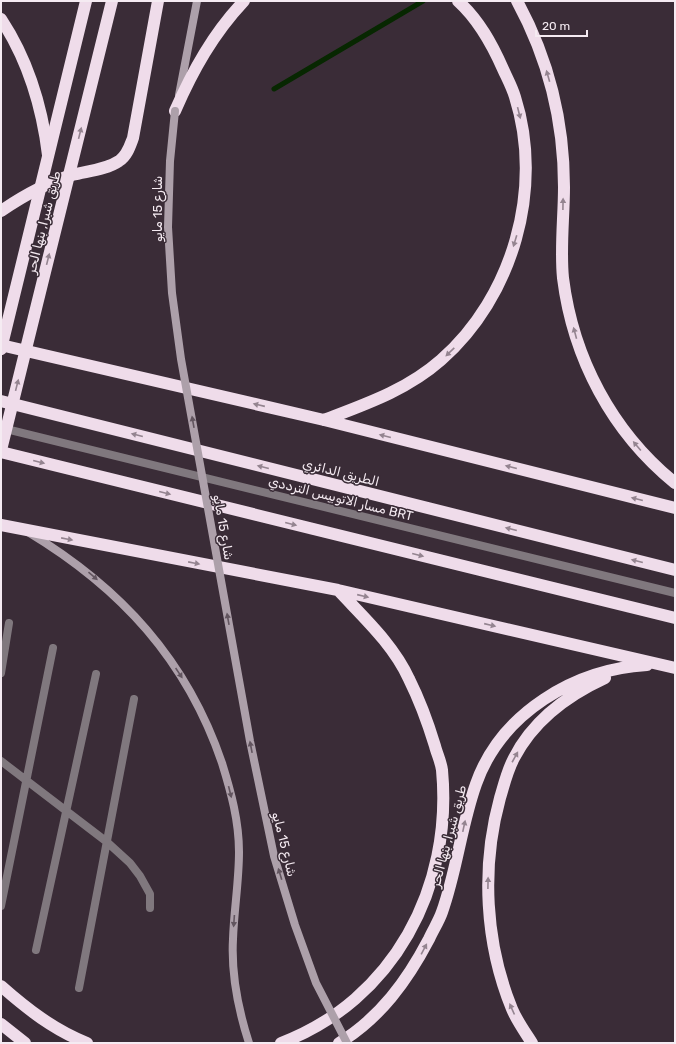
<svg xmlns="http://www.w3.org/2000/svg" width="676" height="1044" viewBox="0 0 676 1044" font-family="Rubik,'Noto Sans Arabic',sans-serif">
<rect width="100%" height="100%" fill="#3a2c37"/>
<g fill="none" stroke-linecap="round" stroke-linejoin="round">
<path stroke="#072701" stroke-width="5" d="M274,89L423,1"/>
<path stroke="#80787e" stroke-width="8" d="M2,428L675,593
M1,673L9,623
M1,761L107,842L130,863L140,876L150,894V908
M1,906L53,648
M36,950L96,674
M79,988L134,699"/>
<path stroke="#ada0aa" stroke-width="8" d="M179,95L197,1
M28,532C121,588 187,660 222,763C231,792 239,821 239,852C239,881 234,910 233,939C231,975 238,1009 249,1043"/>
<path stroke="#efdcea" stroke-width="12" d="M517,1C548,58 564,122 564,187C564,217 560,248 563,278C573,358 612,432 675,483
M1,19C28,60 42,106 48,155
M175,111C193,70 213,34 244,1
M1,211C23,196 46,183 72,175C87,171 106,170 119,161C127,156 130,146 133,138L158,1
M1,345L324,420L675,508
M1,401L675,570
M324,420C366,404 407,390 441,360C513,297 544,188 515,97C512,87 507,78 503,69C492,44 479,20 458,1
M1,452L675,618
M1,525L338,590L675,668
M1,986C27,1009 54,1030 87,1043
M1,1024L25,1043
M281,1043C394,1000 453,887 442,770C441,762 437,754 435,746C428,723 420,701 409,679C393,644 363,617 338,590
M339,1043C380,1018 407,981 429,939C433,930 439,921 442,912C457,870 461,826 476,784C501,713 575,669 647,665
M532,1043C525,1032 517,1021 512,1009C485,943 481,867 500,798C504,785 507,771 514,758C533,721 568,695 605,678"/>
<path stroke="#ada0aa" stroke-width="8" d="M175,111L170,161L168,227L172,293L181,359L250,741L274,856L295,925L316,983L347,1043"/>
<path stroke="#efdcea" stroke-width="12" d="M1,349L86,1
M1,450L112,1"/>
</g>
<defs><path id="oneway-solid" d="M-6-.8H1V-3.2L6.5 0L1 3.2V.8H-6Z"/></defs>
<g fill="#948490">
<use href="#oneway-solid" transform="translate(548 76) rotate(-106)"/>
<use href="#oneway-solid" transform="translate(519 113) rotate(76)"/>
<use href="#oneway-solid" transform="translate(80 133) rotate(-76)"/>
<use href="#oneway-solid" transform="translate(563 204) rotate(-89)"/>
<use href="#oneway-solid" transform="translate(515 241) rotate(107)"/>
<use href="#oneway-solid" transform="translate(48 259) rotate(-76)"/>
<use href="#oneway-solid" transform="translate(575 333) rotate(-105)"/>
<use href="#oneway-solid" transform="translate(450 352) rotate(136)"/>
<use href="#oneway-solid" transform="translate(17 385) rotate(-76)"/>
<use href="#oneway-solid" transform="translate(259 405) rotate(-167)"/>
<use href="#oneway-solid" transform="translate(137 435) rotate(-166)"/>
<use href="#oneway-solid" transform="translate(385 436) rotate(-166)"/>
<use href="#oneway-solid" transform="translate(637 446) rotate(-130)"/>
<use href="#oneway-solid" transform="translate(39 462) rotate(14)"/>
<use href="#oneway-solid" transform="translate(263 467) rotate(-166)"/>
<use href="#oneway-solid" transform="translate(511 467) rotate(-166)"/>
<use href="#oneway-solid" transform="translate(165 493) rotate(14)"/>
<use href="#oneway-solid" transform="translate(637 499) rotate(-166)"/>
<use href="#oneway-solid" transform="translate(291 524) rotate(14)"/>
<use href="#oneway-solid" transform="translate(511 529) rotate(-166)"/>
<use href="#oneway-solid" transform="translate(67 539) rotate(11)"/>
<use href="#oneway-solid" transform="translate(418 555) rotate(14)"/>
<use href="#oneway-solid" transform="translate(637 561) rotate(-166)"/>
<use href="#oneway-solid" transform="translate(194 563) rotate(11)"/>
<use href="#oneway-solid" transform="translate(363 596) rotate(13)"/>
<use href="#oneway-solid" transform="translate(490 625) rotate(13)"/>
<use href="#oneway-solid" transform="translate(515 757) rotate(-61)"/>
<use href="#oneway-solid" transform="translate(464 826) rotate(-78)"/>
<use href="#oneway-solid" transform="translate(488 883) rotate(-89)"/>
<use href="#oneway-solid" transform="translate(424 949) rotate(-62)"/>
<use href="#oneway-solid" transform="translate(512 1009) rotate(-114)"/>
</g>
<g fill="#62555f">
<use href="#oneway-solid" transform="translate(193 422) rotate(-100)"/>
<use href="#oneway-solid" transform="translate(93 576) rotate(41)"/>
<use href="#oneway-solid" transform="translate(228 619) rotate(-100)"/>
<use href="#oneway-solid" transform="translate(179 673) rotate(56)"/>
<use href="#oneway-solid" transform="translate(251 747) rotate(-101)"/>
<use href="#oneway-solid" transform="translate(230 792) rotate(76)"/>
<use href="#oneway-solid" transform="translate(280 874) rotate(-107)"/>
<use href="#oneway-solid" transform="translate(234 921) rotate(94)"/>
</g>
<g text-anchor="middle" stroke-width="3" stroke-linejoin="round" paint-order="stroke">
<g font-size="13" fill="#f5ebf2" stroke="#3a2c37">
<text transform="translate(157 209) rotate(-90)" y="5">شارع 15 مايو</text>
<text transform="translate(43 222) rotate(-76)" y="5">طريق شبرا, بنها الحر</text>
<text transform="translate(341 472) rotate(14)" y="5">الطريق الدائري</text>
<text transform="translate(341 498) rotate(14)" y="5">مسار الاتوبيس الترددي BRT</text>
<text transform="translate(224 527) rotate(80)" y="5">شارع 15 مايو</text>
<text transform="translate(448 836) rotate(-75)" y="5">طريق شبرا, بنها الحر</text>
<text transform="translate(285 844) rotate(76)" y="5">شارع 15 مايو</text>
</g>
</g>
<rect width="676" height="1044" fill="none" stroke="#f5ebf2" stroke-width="4"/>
<path d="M536 30v6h51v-6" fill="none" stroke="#f5ebf2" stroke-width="2"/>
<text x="542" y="30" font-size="12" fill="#f5ebf2" stroke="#3a2c37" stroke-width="3" paint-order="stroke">20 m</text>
</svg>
